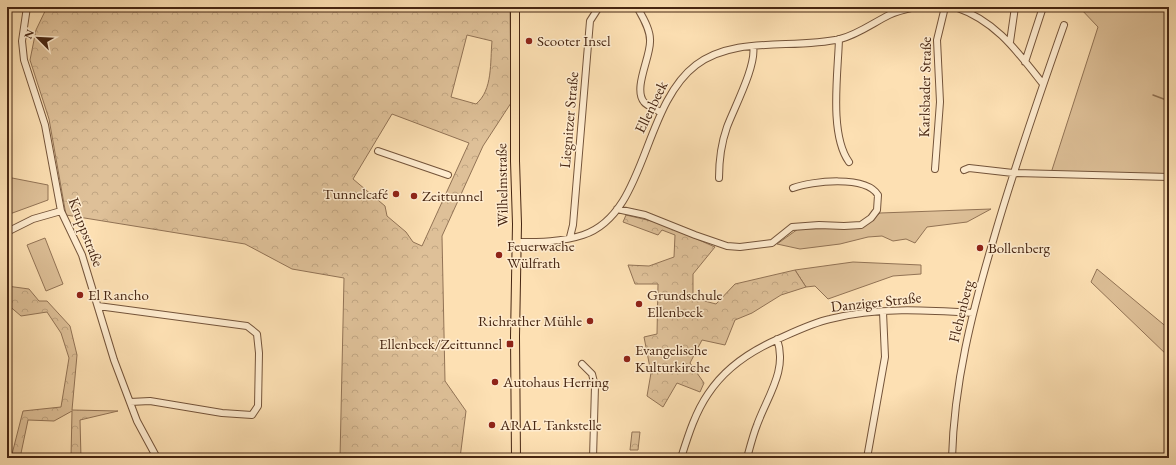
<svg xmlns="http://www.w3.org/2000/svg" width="1176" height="465" viewBox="0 0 1176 465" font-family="'EB Garamond',serif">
<defs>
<pattern id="forest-crowns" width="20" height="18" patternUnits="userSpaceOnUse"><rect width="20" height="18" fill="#dec098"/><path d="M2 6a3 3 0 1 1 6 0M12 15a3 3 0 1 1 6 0" fill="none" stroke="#c0a582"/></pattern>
</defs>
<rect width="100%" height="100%" fill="#fde0b3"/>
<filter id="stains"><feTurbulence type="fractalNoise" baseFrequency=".005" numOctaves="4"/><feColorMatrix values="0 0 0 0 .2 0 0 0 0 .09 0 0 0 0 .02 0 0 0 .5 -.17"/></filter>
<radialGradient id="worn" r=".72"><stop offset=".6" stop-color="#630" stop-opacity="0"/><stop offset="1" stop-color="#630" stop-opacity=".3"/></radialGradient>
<path fill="#dec098" stroke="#927355" d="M1079,7H1169V174L1051,173L1098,27Z
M7,177L48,185V200L7,215Z
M991,209L967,222L927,227L915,243L906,239L893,241L882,236L868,237L840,244L800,249L777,244L798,229L861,228L880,213Z
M45,238L63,284L46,291L27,245Z
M853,262L921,265V274L893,276L828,299L815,286L806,287L795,270Z
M1097,269L1169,329V357L1091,282Z"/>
<path fill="url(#forest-crowns)" stroke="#927355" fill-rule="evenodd" d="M47,7H510L511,103L483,146L442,236L445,381L466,411L460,458H340L344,278L292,269L245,244L66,215L49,119L30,60L36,30ZM467,35L492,41C490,62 493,90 476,104L451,97ZM392,114L469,143L422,246L413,242L406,232L387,216L385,206L353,179Z
M626,215L660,223L715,247L693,274V298L716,304L735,284L795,270L806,287L781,295L752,313L735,320L725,345L702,340L690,363L704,383L700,392L677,383L663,407L647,396L651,373L644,337L657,334L658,284H635L628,265L649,266L674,257L675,235L662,230L658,235L623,222Z
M7,286L29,289L39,301H47L70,326L77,355L72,410L118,411L80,420L81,458H71L72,411L54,421L28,420L20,458H11L23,411L61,407L69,358L61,333L47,312L21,316L7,304Z
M632,432H640L638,450H630Z"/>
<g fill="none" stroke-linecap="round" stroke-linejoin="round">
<path stroke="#8f7052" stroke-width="1.5" d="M1153,95L1169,101"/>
<defs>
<path id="minor" d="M27,7L22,41L24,60L45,125L61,211L82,255L114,360L137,421L157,458
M637,7C642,16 651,30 650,42C650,58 633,89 644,102C647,106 656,109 660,112
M955,7C996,21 1017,51 1043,84
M839,39C838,73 829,134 849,162
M1010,42L1015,7
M1025,62L1043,7
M378,151L448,175
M935,169L940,102L937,40L945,7
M964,170L969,168L1013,173L1169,177
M719,178C719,160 721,144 727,127C734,108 757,65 753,46
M617,209L645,215L695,235L727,246L740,247L772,243L792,227L819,225L844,226L861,225L871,218L877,210L878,195C866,175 812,181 793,188
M7,232L33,219L61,211
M570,237L573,225L590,21L599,7
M517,242C539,242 562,242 583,235C647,214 642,106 696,65C736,35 793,50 840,39C857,35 873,23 889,15C897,11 906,9 915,7
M98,306L247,326L257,334L259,353L258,406L252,415L222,413L150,401L130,402
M582,364L592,374L595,386L593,458
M681,458C688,436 695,413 708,394C725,368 749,352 776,340C794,332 812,323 830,319C877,307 926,310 973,313
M747,458C750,447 753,435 757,425C767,397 788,370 777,339
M867,458L885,357L883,312
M952,458C954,383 972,312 993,241C1014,168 1039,96 1064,25"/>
<path id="major" d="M515,7V161L517,224L515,337L516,458"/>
</defs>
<use href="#minor" stroke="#74543a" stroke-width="8"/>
<use href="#major" stroke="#472612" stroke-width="10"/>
<use href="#minor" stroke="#feebce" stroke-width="6"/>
<use href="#major" stroke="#fde0b3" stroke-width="8"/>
</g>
<g fill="#8f2418" stroke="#feebce" stroke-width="1.5">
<circle cx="529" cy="41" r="4"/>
<circle cx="396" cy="194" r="4"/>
<circle cx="414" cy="196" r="4"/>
<circle cx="980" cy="248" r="4"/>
<circle cx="499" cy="255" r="4"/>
<circle cx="80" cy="295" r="4"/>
<circle cx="639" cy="304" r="4"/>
<circle cx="590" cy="321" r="4"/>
<rect x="506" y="340" width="8" height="8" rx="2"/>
<circle cx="627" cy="359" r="4"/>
<circle cx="495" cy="382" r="4"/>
<circle cx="492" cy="425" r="4"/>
</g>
<g text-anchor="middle" stroke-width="3" stroke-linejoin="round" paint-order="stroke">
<g font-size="15" fill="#472612" stroke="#feebce" text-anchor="start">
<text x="537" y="46">Scooter Insel</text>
<text x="388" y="199" text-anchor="end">Tunnelcafé</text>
<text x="422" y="201">Zeittunnel</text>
<text x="507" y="251">Feuerwache<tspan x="507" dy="17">Wülfrath</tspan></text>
<text x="988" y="253">Bollenberg</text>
<text x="88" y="300">El Rancho</text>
<text x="647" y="300">Grundschule<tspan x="647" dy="17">Ellenbeck</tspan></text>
<text x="582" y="326" text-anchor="end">Richrather Mühle</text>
<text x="502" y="349" text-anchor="end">Ellenbeek/Zeittunnel</text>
<text x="635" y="355">Evangelische<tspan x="635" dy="17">Kulturkirche</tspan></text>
<text x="503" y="387">Autohaus Herring</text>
<text x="500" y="430">ARAL Tankstelle</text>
</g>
<g font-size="15" fill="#472612" stroke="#feebce">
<text transform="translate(925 87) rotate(-89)" y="5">Karlsbader Straße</text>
<text transform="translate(651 107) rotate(-64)" y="5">Ellenbeek</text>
<text transform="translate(569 120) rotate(-85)" y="5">Liegnitzer Straße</text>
<text transform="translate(502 185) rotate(-91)" y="5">Wilhelmstraße</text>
<text transform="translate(86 232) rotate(69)" y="5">Kruppstraße</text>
<text transform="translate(876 302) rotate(-6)" y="5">Danziger Straße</text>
<text transform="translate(961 311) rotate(-76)" y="5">Flehenberg</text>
</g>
</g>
<rect width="1176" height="465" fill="none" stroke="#fde0b3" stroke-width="24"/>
<rect x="8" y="8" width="1160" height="449" fill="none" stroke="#472612" stroke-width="2"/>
<rect x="12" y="12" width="1152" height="441" fill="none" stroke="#472612"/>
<g transform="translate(38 38) rotate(294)" stroke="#feebce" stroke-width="3" paint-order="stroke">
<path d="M0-3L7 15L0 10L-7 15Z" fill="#472612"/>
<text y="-6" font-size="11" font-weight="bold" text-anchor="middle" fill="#472612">N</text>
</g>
<rect width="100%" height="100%" filter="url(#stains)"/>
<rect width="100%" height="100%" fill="url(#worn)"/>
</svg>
